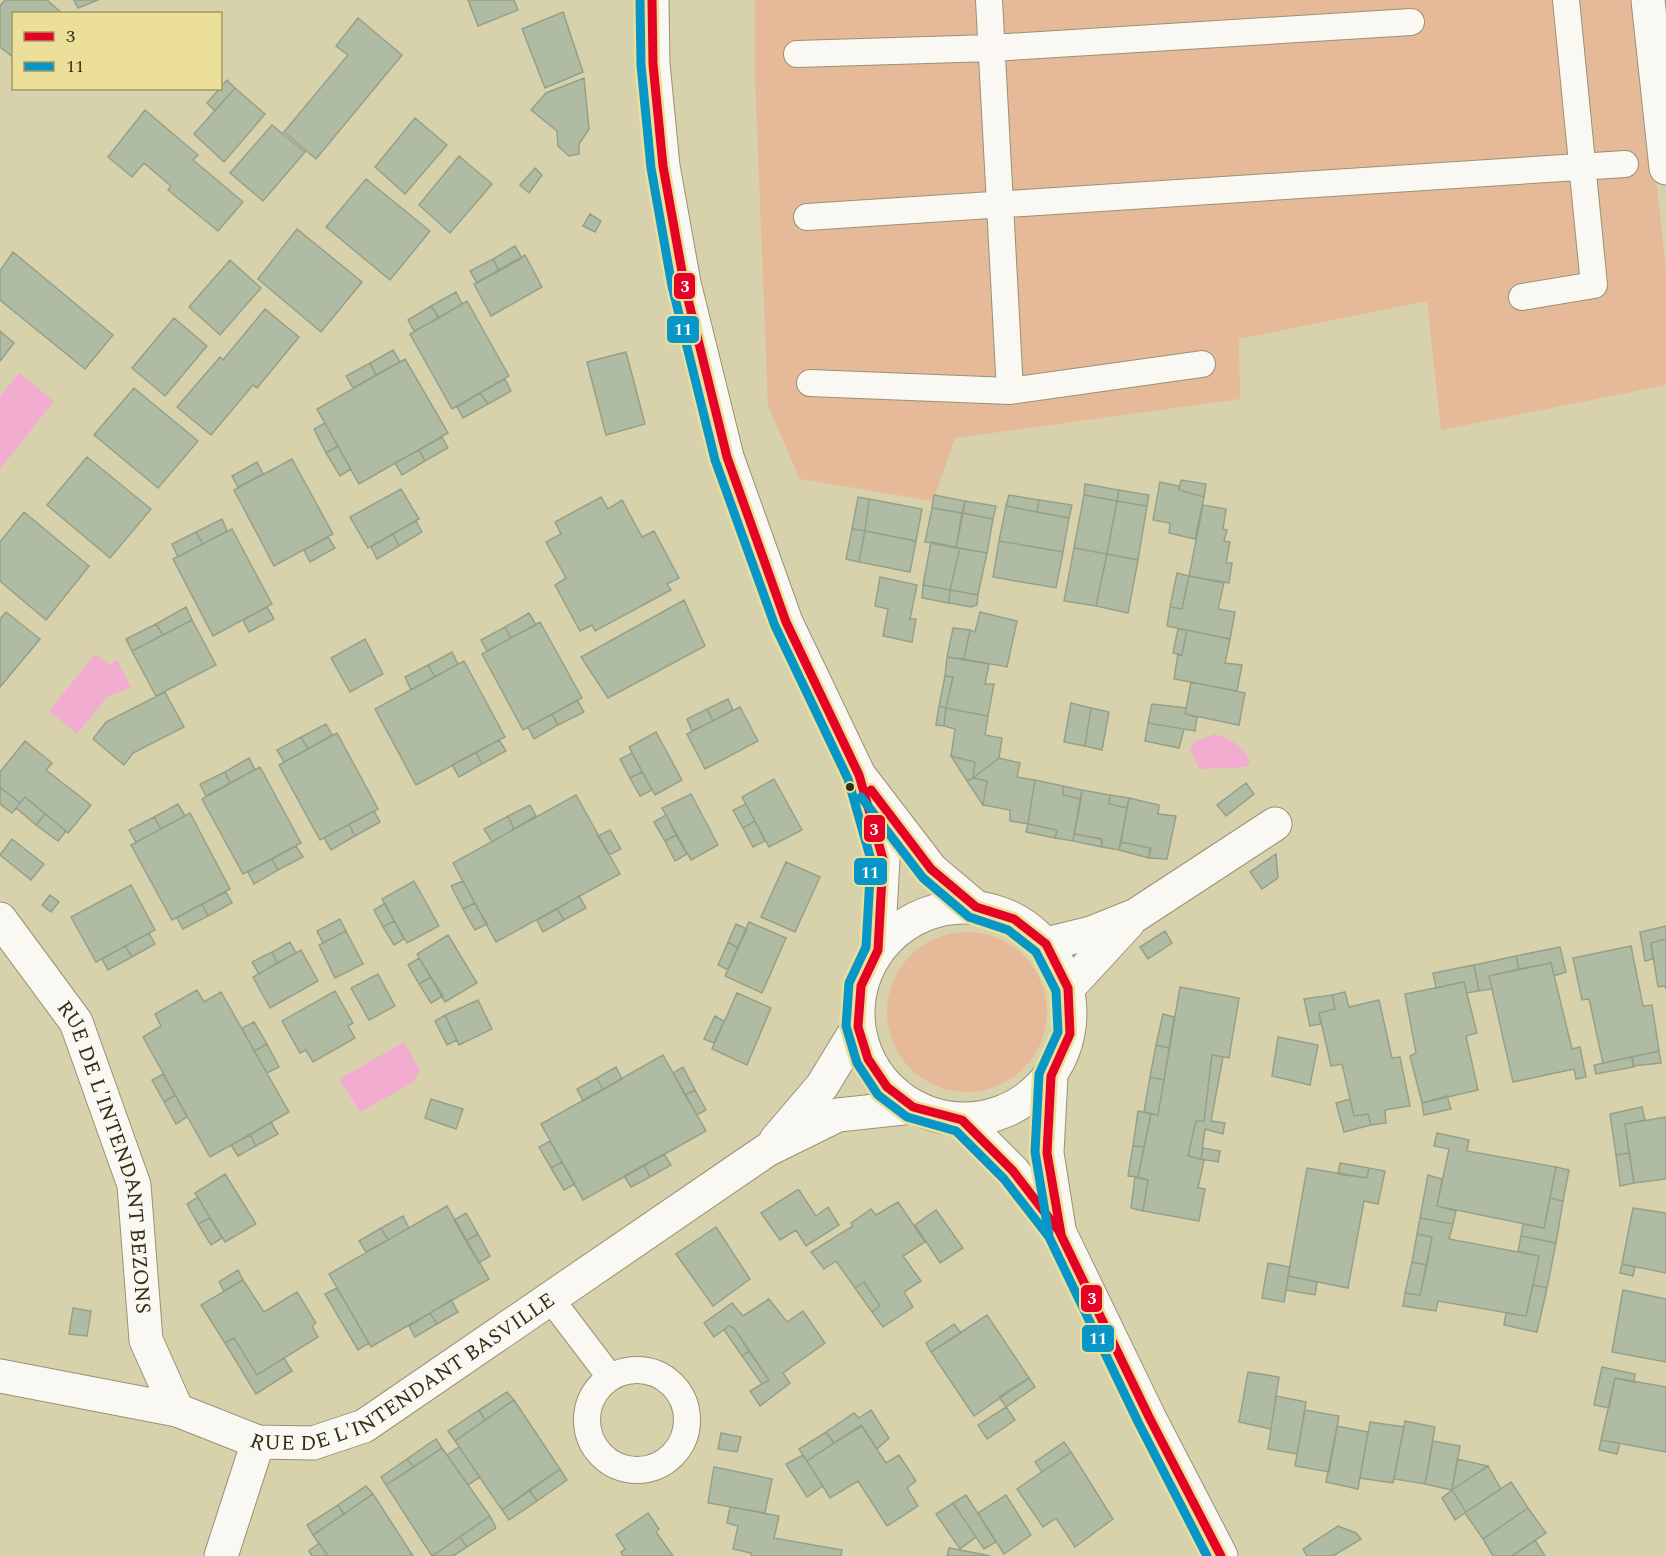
<svg xmlns="http://www.w3.org/2000/svg" width="1666" height="1556" viewBox="0 0 1666 1556" font-family="Spectral,serif">
<rect width="100%" height="100%" fill="#d8d2ac"/>
<path fill="#e6b999" d="M755,0H1637L1666,271V385L1441,430L1427,301L1239,339L1240,399L955,438L933,501L800,479L768,406L755,77Z
M887 1012a80 80 0 1 1 160 0a80 80 0 1 1-160 0Z"/>
<path fill="#f2accf" d="M19,373L54,401L0,469V396Z
M95,654L109,665L117,660L131,687L107,697L77,734L49,711Z
M1215,734C1231,739 1244,746 1250,762L1248,767L1199,769L1190,749L1196,741Z
M404,1042L420,1070L414,1082L360,1112L339,1079Z"/>
<path fill="#b0bba3" stroke="#96a089" stroke-width="1.5" d="M5,0H47L63,14H14V58L0,47V6Z
M74,0H98L78,8Z
M468,0H514L518,10L478,26Z
M563,12L583,72L545,88L522,29Z
M358,18L402,55L316,159L284,132L348,55L336,46Z
M584,78L589,129L579,144V154L569,156L558,146L557,131L531,110L546,93Z
M227,80L235,88L215,111L207,103Z
M235,88L265,114L224,162L194,134Z
M145,110L198,155L193,160L243,202L218,231L168,190L171,186L144,163L132,177L108,157Z
M415,118L447,145L405,194L375,167Z
M272,125L305,152L263,201L230,173Z
M459,156L492,184L450,233L419,205Z
M535,168L542,175L529,193L520,185Z
M366,179L430,231L390,280L326,227Z
M590,214L601,221L595,232L583,226Z
M297,229L362,282L321,332L258,279Z
M515,246L522,258L499,271L493,259Z
M13,252L113,335L85,369L0,300V271Z
M525,255L542,287L491,316L474,284Z
M493,259L499,271L477,283L470,271Z
M230,260L261,288L220,335L189,307Z
M456,292L462,304L439,318L431,306Z
M467,301L509,376L452,409L410,334Z
M431,306L439,318L414,331L408,320Z
M265,309L299,337L257,388L253,385L211,435L177,407L220,357L223,360Z
M174,318L207,346L165,396L132,368Z
M0,331L14,343L0,361Z
M393,350L400,362L376,375L370,363Z
M626,352L645,424L606,435L587,362Z
M405,359L448,433L359,484L317,409Z
M370,363L376,375L353,388L346,376Z
M505,379L511,391L488,404L480,393Z
M134,388L198,441L158,488L94,435Z
M480,393L488,404L463,418L457,407Z
M325,423L338,446L326,453L314,429Z
M442,437L448,448L425,461L419,450Z
M338,446L351,469L340,476L326,453Z
M419,450L425,461L402,475L395,463Z
M87,457L151,509L110,558L47,505Z
M292,459L333,534L274,566L234,490Z
M257,462L263,474L238,487L232,476Z
M1181,480L1206,484L1204,497L1179,490Z
M1160,482L1179,486V490L1204,497L1195,539L1169,533L1170,523L1153,520Z
M1085,484L1119,490L1117,501L1084,495Z
M401,489L419,519L368,548L350,517Z
M1119,490L1149,495L1147,506L1117,501Z
M934,495L965,501L962,513L932,508Z
M1009,495L1039,500L1037,512L1006,506Z
M1084,495L1117,501L1107,554L1074,548Z
M601,497L608,509L622,500L642,537L654,531L679,578L667,584L671,590L595,631L592,625L580,631L555,585L566,578L546,542L561,534L555,522Z
M858,497L869,499L865,531L852,529Z
M869,499L922,509L916,541L865,531Z
M1039,500L1072,505L1069,518L1037,512Z
M965,501L996,506L993,519L963,513Z
M1117,501L1147,506L1138,560L1107,554Z
M1203,505L1226,509L1223,529L1227,530L1224,541L1230,542L1226,563H1232L1229,583L1189,576Z
M1006,506L1069,518L1063,552L999,541Z
M932,508L962,513L956,548L925,542Z
M24,512L89,566L46,620L0,581V542Z
M963,513L993,519L987,553L956,548Z
M222,519L227,531L203,544L196,532Z
M416,521L422,532L399,546L393,534Z
M232,529L272,604L213,636L173,559Z
M852,529L865,531L859,562L846,559Z
M865,531L916,541L910,572L859,562Z
M196,532L203,544L178,557L172,544Z
M393,534L399,546L377,559L371,547Z
M328,537L335,548L310,562L304,550Z
M999,541L1063,552L1056,588L993,577Z
M931,542L960,548L950,590L923,585Z
M960,548L987,553L978,595L950,590Z
M1074,548L1107,554L1096,606L1064,601Z
M1107,554L1138,560L1128,613L1096,606Z
M1177,573L1189,576L1182,609L1170,607Z
M1189,576L1224,583L1218,609L1235,612L1230,639L1167,626L1170,607L1182,609Z
M880,577L917,585L910,619H916L912,642L883,636L888,609L875,606Z
M923,585L950,590L949,603L922,598Z
M950,590L978,595L977,605L971,607L949,603Z
M684,600L705,646L608,698L581,657Z
M186,607L192,620L163,635L156,624Z
M267,607L274,619L249,632L243,620Z
M6,612L40,639L0,687V619Z
M980,612L1017,621L1007,667L964,659L970,630L975,632Z
M529,613L536,625L511,638L505,627Z
M192,620L216,665L156,696L132,651Z
M540,622L582,698L523,730L482,654Z
M156,624L163,635L132,651L126,639Z
M505,627L511,638L487,651L481,640Z
M953,628L970,630L964,659L947,657Z
M1178,629L1187,630L1182,655L1173,653Z
M1187,630L1230,639L1225,663L1242,665L1237,691L1174,679L1178,654L1182,655Z
M365,639L383,674L350,692L331,658Z
M452,652L458,664L435,677L428,665Z
M947,657L989,664L985,684H994L988,716L946,708L953,677L945,676Z
M464,661L505,737L416,785L375,709Z
M428,665L435,677L411,690L405,677Z
M945,676L953,677L946,708L939,706Z
M1191,682L1245,693L1239,725L1185,714Z
M165,692L184,727L133,753L124,765L93,739L106,722Z
M728,699L733,710L713,721L707,709Z
M577,700L584,712L558,725L552,714Z
M1071,703L1091,708L1085,746L1064,742Z
M1152,704L1186,708L1185,714L1197,717L1195,731L1148,723Z
M939,706L946,708L944,726L936,725Z
M740,707L758,741L705,769L687,734Z
M946,708L988,716L985,735L1002,738L999,758L973,778L975,762L951,756L955,729L944,726Z
M1091,708L1109,712L1102,750L1085,746Z
M707,709L713,721L692,731L687,719Z
M552,714L558,725L534,739L528,727Z
M1148,723L1184,729L1179,748L1145,741Z
M326,724L332,735L308,749L301,737Z
M656,732L682,780L655,795L629,747Z
M337,733L378,809L320,840L279,765Z
M301,737L308,749L284,762L277,750Z
M499,740L506,751L482,764L476,752Z
M25,741L52,763L46,770L91,805L68,833L25,797L20,803L0,787V772Z
M476,752L482,764L459,777L452,765Z
M632,753L642,772L630,778L620,759Z
M951,756L975,762L973,778L967,781Z
M249,758L255,770L230,783L225,772Z
M999,758L1020,763L1017,777L1035,780L1028,824L1010,821V810L983,805L987,781L973,778Z
M260,767L301,843L243,874L202,799Z
M225,772L230,783L206,796L200,784Z
M642,772L652,790L640,796L630,778Z
M973,778L987,781L983,805L967,781Z
M774,779L802,830L769,847L742,797Z
M1035,780L1063,786V795L1081,799L1073,841L1055,838L1057,830L1028,824Z
M1246,783L1254,794L1226,816L1217,805Z
M1063,786L1082,790L1081,799L1063,795Z
M0,787L20,803L12,813L0,804Z
M1082,790L1110,795L1109,804L1127,808L1119,850L1102,847L1101,839L1074,834Z
M691,794L718,845L691,860L662,808Z
M576,795L620,874L496,942L453,863Z
M1110,795L1129,798L1127,808L1109,804Z
M25,797L45,814L36,825L16,808Z
M1129,798L1159,805L1158,814L1176,816L1167,859L1149,858L1150,848L1121,842Z
M178,804L185,816L161,829L154,817Z
M746,804L755,821L743,828L733,810Z
M530,805L536,816L514,829L508,816Z
M374,811L380,822L355,836L349,824Z
M190,813L230,889L172,920L131,845Z
M45,814L66,831L58,841L36,825Z
M666,815L676,835L665,841L654,822Z
M508,816L514,829L492,842L484,829Z
M154,817L161,829L136,842L129,830Z
M755,821L765,841L753,847L743,828Z
M349,824L355,836L331,850L324,838Z
M1028,824L1057,830L1055,838L1026,832Z
M610,830L621,849L609,855L598,836Z
M1074,834L1102,839V847L1073,841Z
M676,835L687,854L675,861L665,841Z
M12,839L44,864L31,880L0,855Z
M1121,842L1151,848L1149,858L1119,850Z
M296,846L303,857L278,870L272,859Z
M1276,854L1278,878L1262,889L1250,872Z
M272,859L278,870L254,884L248,872Z
M786,862L820,877L795,932L761,917Z
M414,881L439,926L407,943L382,899Z
M463,881L475,903L463,909L451,886Z
M131,885L155,930L96,962L71,917Z
M226,892L232,903L208,916L202,904Z
M50,895L59,902L51,912L42,905Z
M579,896L586,908L564,920L557,909Z
M385,903L394,921L383,927L374,910Z
M475,903L487,924L475,930L463,909Z
M202,904L208,916L183,929L177,918Z
M557,909L564,920L543,932L537,920Z
M340,919L346,931L323,943L317,931Z
M394,921L404,939L394,945L383,927Z
M749,922L786,938L762,993L725,976Z
M736,924L747,929L738,948L728,942Z
M1666,926V939L1651,943L1653,959L1645,961L1640,932Z
M346,931L363,964L335,978L319,945Z
M1165,931L1172,943L1148,959L1140,947Z
M149,933L155,944L132,957L125,946Z
M448,935L477,983L445,1002L417,954Z
M1666,939V989L1665,986L1658,987L1651,943Z
M290,942L296,953L277,963L272,952Z
M728,942L738,948L728,970L718,965Z
M125,946L132,957L108,970L102,959Z
M1631,946L1643,1006L1652,1005L1659,1051L1603,1063L1589,999L1582,1000L1573,958Z
M1560,947L1566,972L1554,976L1551,963L1519,969L1516,956Z
M301,950L318,981L270,1008L253,977Z
M272,952L277,963L259,974L252,962Z
M1516,956L1519,969L1489,976L1492,989L1479,991L1474,965Z
M419,958L431,977L419,984L408,965Z
M1551,963L1572,1049L1580,1047L1586,1077L1576,1079L1574,1069L1513,1082L1489,976Z
M1474,965L1479,991L1467,993L1464,982L1436,988L1433,973Z
M378,974L395,1006L369,1020L351,988Z
M431,977L443,996L431,1003L419,984Z
M1464,982L1477,1033L1466,1036L1478,1090L1422,1103L1410,1056L1416,1053L1405,994Z
M1180,987L1239,998L1229,1058L1212,1055L1204,1121H1196L1188,1156L1204,1160L1198,1188L1205,1189L1199,1221L1143,1211L1148,1180L1138,1177L1151,1114L1158,1115Z
M197,990L204,1002L221,992L289,1112L210,1157L143,1037L161,1026L155,1014Z
M335,991L353,1023L348,1026L355,1038L313,1062L306,1050L300,1053L282,1021Z
M1345,992L1349,1007L1379,1000L1392,1058L1400,1057L1410,1106L1385,1110L1386,1123L1371,1125L1368,1114L1354,1116L1342,1064L1331,1066L1319,1013L1335,1009L1332,995Z
M737,993L771,1008L747,1065L712,1049Z
M1332,995L1335,1009L1319,1013L1321,1024L1310,1026L1304,999Z
M478,1000L492,1029L459,1045L445,1015Z
M1163,1014L1174,1017L1169,1048L1156,1045Z
M445,1015L457,1040L447,1045L435,1021Z
M715,1016L724,1021L714,1043L704,1039Z
M254,1022L267,1044L254,1051L242,1028Z
M1278,1037L1318,1045L1310,1085L1272,1076Z
M267,1044L279,1067L267,1073L254,1051Z
M1156,1045L1169,1048L1164,1080L1150,1077Z
M1659,1051L1661,1063L1633,1066L1632,1057Z
M663,1055L706,1131L583,1200L541,1124Z
M1212,1055L1223,1057L1211,1121L1225,1123L1223,1134L1205,1129L1201,1159L1188,1156L1196,1121H1204Z
M1632,1057L1634,1067L1596,1074L1594,1065Z
M616,1067L622,1079L603,1090L597,1078Z
M683,1067L695,1090L685,1095L673,1073Z
M163,1074L175,1095L164,1102L152,1080Z
M1150,1077L1164,1080L1158,1115L1144,1112Z
M597,1078L603,1090L583,1101L577,1089Z
M695,1090L706,1110L697,1115L685,1095Z
M175,1095L187,1117L176,1124L164,1102Z
M1447,1096L1451,1109L1424,1115L1422,1103Z
M431,1099L463,1109L456,1129L425,1118Z
M1350,1099L1354,1116L1368,1114L1371,1125L1344,1132L1336,1103Z
M1642,1107L1645,1120L1625,1124L1629,1153L1616,1155L1610,1114Z
M1138,1111L1151,1114L1144,1147L1133,1146Z
M1666,1117V1179L1634,1183L1625,1124Z
M271,1122L278,1134L256,1146L250,1135Z
M1437,1133L1469,1140L1467,1151L1556,1167L1544,1228L1437,1206L1449,1149L1434,1146Z
M250,1135L256,1146L238,1156L231,1145Z
M550,1141L562,1162L551,1168L539,1147Z
M1133,1146L1144,1147L1138,1177L1128,1176Z
M1203,1148L1220,1151L1218,1162L1201,1159Z
M1629,1153L1634,1183L1620,1186L1616,1155Z
M664,1154L671,1165L650,1177L644,1165Z
M562,1162L575,1184L564,1190L551,1168Z
M1340,1163L1369,1168L1367,1178L1338,1174Z
M644,1165L650,1177L631,1187L624,1176Z
M1556,1167L1569,1170L1563,1201L1550,1198Z
M1307,1168L1367,1178L1369,1168L1385,1171L1378,1204L1364,1201L1348,1288L1288,1276Z
M225,1174L256,1224L225,1242L195,1193Z
M1428,1175L1442,1179L1437,1206L1456,1211L1453,1224L1420,1218Z
M1135,1177L1148,1180L1143,1211L1131,1208Z
M797,1190H799L816,1216L828,1207L839,1225L806,1246L796,1230L780,1240L761,1213Z
M198,1197L210,1218L198,1224L187,1204Z
M1550,1198L1563,1201L1556,1243L1521,1236L1523,1224L1544,1228Z
M898,1202L925,1242L903,1256L921,1281L904,1292L913,1307L883,1327L872,1312L880,1306L864,1282L855,1288L836,1261L824,1269L811,1252L853,1226L851,1223L871,1209L876,1215Z
M447,1206L489,1279L371,1347L329,1274Z
M1633,1208L1666,1213V1273L1622,1264Z
M936,1210L963,1248L940,1263L915,1225Z
M466,1213L478,1234L466,1241L454,1220Z
M403,1216L409,1228L388,1240L381,1228Z
M210,1218L222,1238L211,1245L198,1224Z
M1420,1218L1453,1224L1449,1239L1539,1256L1526,1316L1438,1301L1436,1311L1403,1306L1405,1293L1420,1295L1432,1237L1417,1234Z
M716,1227L750,1279L713,1306L676,1254Z
M381,1228L388,1240L366,1252L359,1241Z
M478,1234L490,1256L479,1263L466,1241Z
M1417,1234L1432,1237L1427,1265L1412,1262Z
M1521,1236L1556,1243L1547,1288L1533,1285L1539,1256L1518,1251Z
M1412,1262L1427,1265L1420,1295L1405,1293Z
M1268,1263L1290,1267L1284,1302L1262,1298Z
M1622,1264L1635,1267L1633,1276L1620,1273Z
M238,1270L243,1280L224,1291L219,1282Z
M1288,1276L1317,1282L1315,1295L1286,1290Z
M243,1280L264,1312L297,1292L316,1323L312,1326L318,1337L257,1375L234,1338L225,1343L201,1305Z
M864,1282L880,1306L872,1312L855,1288Z
M1533,1285L1547,1288L1537,1332L1504,1325L1506,1313L1526,1316Z
M337,1288L369,1343L358,1350L325,1294Z
M1623,1290L1666,1299V1362L1612,1352Z
M769,1299L787,1322L803,1311L825,1343L783,1373L790,1383L760,1406L750,1391L769,1380L734,1328L729,1326L714,1337L704,1323L732,1303L743,1316Z
M451,1300L458,1312L437,1324L430,1313Z
M73,1308L91,1311L87,1336L69,1334Z
M430,1313L437,1324L415,1337L409,1326Z
M987,1315L1029,1378L974,1416L931,1352Z
M954,1324L961,1333L931,1352L926,1343Z
M729,1326L734,1328L749,1351L742,1356L724,1330Z
M234,1338L257,1375L284,1358L292,1371L256,1394L225,1343Z
M749,1351L769,1380L762,1384L742,1356Z
M1602,1367L1635,1374L1634,1382L1615,1378L1609,1408L1594,1405Z
M1248,1372L1279,1377L1271,1429L1239,1422Z
M1029,1378L1035,1387L1006,1407L999,1397Z
M1615,1378L1666,1387V1452L1601,1440Z
M507,1392L514,1400L485,1420L479,1410Z
M1276,1396L1306,1402L1297,1454L1268,1449Z
M514,1400L560,1469L502,1510L455,1441Z
M1006,1407L1015,1420L987,1439L978,1425Z
M479,1410L485,1420L455,1441L448,1431Z
M871,1410L889,1438L877,1449L862,1426L834,1443L826,1432L854,1413L859,1418Z
M1305,1410L1339,1416L1329,1472L1295,1466Z
M1405,1421L1435,1427L1425,1484L1394,1479Z
M1370,1422L1404,1427L1393,1483L1360,1478Z
M861,1425L886,1463L899,1455L916,1481L907,1488L918,1506L887,1526L858,1481L830,1498L807,1461Z
M1337,1426L1368,1432L1358,1489L1326,1482Z
M826,1432L834,1443L807,1461L799,1449Z
M721,1433L741,1437L737,1452L718,1449Z
M436,1439L442,1448L414,1467L407,1459Z
M1601,1440L1620,1443L1617,1454L1599,1450Z
M1433,1441L1460,1446L1452,1490L1425,1484Z
M1064,1442L1071,1452L1042,1472L1035,1462Z
M459,1447L480,1477L468,1485L447,1455Z
M442,1448L490,1516L432,1556L386,1485Z
M1071,1452L1113,1519L1075,1547L1056,1518L1043,1527L1017,1489Z
M803,1455L823,1486L807,1497L786,1464Z
M407,1459L414,1467L386,1485L381,1477Z
M1457,1459L1488,1466L1452,1490Z
M1488,1466L1501,1489L1466,1512L1452,1490Z
M714,1467L772,1479L765,1513L708,1503Z
M560,1469L567,1480L537,1501L529,1490Z
M1511,1482L1528,1508L1483,1539L1465,1513L1455,1520L1442,1498L1452,1490L1466,1512Z
M366,1486L373,1494L344,1514L338,1505Z
M529,1490L537,1501L509,1520L502,1510Z
M373,1494L413,1556H328L313,1535Z
M966,1495L996,1542L984,1549L953,1503Z
M1006,1495L1031,1535L1004,1554L978,1513Z
M953,1503L976,1537L960,1549L936,1514Z
M338,1505L344,1514L313,1535L307,1525Z
M730,1507L779,1516L774,1538L842,1550L841,1556H751V1553L733,1549L738,1526L727,1523Z
M1528,1508L1546,1533L1512,1556H1493L1483,1539Z
M648,1513L659,1529L656,1532L673,1556H623L621,1552L625,1549L616,1535Z
M490,1516L496,1528L467,1547L460,1537Z
M1338,1526L1356,1533L1361,1539L1333,1556H1307L1303,1549Z
M460,1537L467,1547L453,1556H432Z
M1535,1540L1545,1556H1512Z
M319,1543L328,1556H312L309,1551Z
M949,1548L991,1556H947Z"/>
<g fill="none" stroke-linecap="round" stroke-linejoin="round">
<defs>
<path id="lane" d="M989,0L1010,391
M797,54L992,48L1411,22
M807,217L1625,164
M1522,297L1594,285L1566,0
M810,383L1010,391L1202,364
M550,1298L610,1377
M587 1420a50 50 0 1 1 100 0a50 50 0 1 1-100 0Z"/>
<g id="street">
<path d="M1648,0L1666,168"/>
<path id="s1" d="M0,919L76,1022L134,1185L146,1340L177,1410"/>
<path d="M1046,944L1091,933L1136,915L1275,824"/>
<path d="M1068,988L1128,923"/>
<path d="M776,1140L822,1086L858,1027"/>
<path id="s2" d="M0,1376L177,1410L258,1442L313,1443L364,1426L767,1150L838,1115L913,1107"/>
<path d="M221,1556L258,1442"/>
</g>
<path id="secondary" d="M652,0L653,64L663,166L684,283L727,457L786,622L859,775L931,869L976,907
M863,791L883,859L878,950
M858 1013a106 106 0 1 1 212 0a106 106 0 1 1-212 0Z
M1051,1076L1047,1153L1059,1229
M962,1120L1013,1171L1059,1231L1149,1417L1221,1556"/>
</defs>
<use href="#lane" stroke="#989274" stroke-width="28"/>
<use href="#street" stroke="#989274" stroke-width="35"/>
<use href="#secondary" stroke="#989274" stroke-width="35"/>
<use href="#lane" stroke="#f9f8f3" stroke-width="26"/>
<use href="#street" stroke="#f9f8f3" stroke-width="33"/>
<use href="#secondary" stroke="#f9f8f3" stroke-width="33"/>
<defs>
<path id="bus-1" d="M652,0L653,64L663,166L684,283L727,457L786,622L859,775L883,859L878,950L861,986L858,1027L868,1059L887,1087L913,1107L962,1120L1013,1171L1059,1231L1149,1417L1221,1556
M871,790L931,869L976,907L1014,919L1046,944L1068,988L1070,1034L1051,1076L1047,1153L1061,1234"/>
<path id="bus-2" d="M640,0L641,65L651,168L672,286L715,460L775,626L848,779L871,860L866,947L849,983L846,1026L857,1063L878,1095L907,1117L956,1131L1004,1179L1049,1237L1138,1422L1207,1556
M861,797L923,878L969,917L1008,930L1036,952L1056,991L1058,1032L1039,1074L1035,1152L1049,1236"/>
</defs>
<use href="#bus-1" stroke="#ebdf99" stroke-width="14"/>
<use href="#bus-2" stroke="#ebdf99" stroke-width="14"/>
<use href="#bus-1" stroke="#e40324" stroke-width="9"/>
<use href="#bus-2" stroke="#0896c7" stroke-width="9"/>
</g>
<circle fill="#332f12" stroke="#ebdf99" stroke-width="2" cx="850" cy="787" r="5"/>
<g text-anchor="middle" stroke-width="6" stroke-linejoin="round" paint-order="stroke">
<g font-size="21" fill="#332f12" stroke="#ebdf99">
<text dy="7" stroke="none"><textPath href="#s1" startOffset="267">RUE DE L'INTENDANT BEZONS</textPath></text>
<text dy="7" stroke="none"><textPath href="#s2" startOffset="432">RUE DE L'INTENDANT BASVILLE</textPath></text>
</g>
</g>
<g stroke="#ebdf99" stroke-width="2">
<rect x="673" y="272" width="23" height="28" rx="6" fill="#e40324"/>
<rect x="666" y="315" width="34" height="29" rx="6" fill="#0896c7"/>
<rect x="863" y="814" width="23" height="29" rx="6" fill="#e40324"/>
<rect x="853" y="857" width="35" height="29" rx="6" fill="#0896c7"/>
<rect x="1080" y="1284" width="23" height="29" rx="6" fill="#e40324"/>
<rect x="1081" y="1324" width="34" height="29" rx="6" fill="#0896c7"/>
</g>
<g font-size="16" text-anchor="middle" font-weight="bold" fill="#fff">
<text x="685" y="292">3</text>
<text x="683" y="335">11</text>
<text x="874" y="835">3</text>
<text x="870" y="878">11</text>
<text x="1092" y="1304">3</text>
<text x="1098" y="1344">11</text>
</g>
<rect x="12" y="12" width="210" height="78" fill="#ebdf99" stroke="#a19963" stroke-width="1.5"/>
<rect x="24" y="32" width="30" height="9" fill="#e40324" stroke="#a19963" stroke-width="1.5"/>
<text x="66" y="42" font-size="18" fill="#332f12">3</text>
<rect x="24" y="62" width="30" height="9" fill="#0896c7" stroke="#a19963" stroke-width="1.5"/>
<text x="66" y="72" font-size="18" fill="#332f12">11</text>
</svg>
